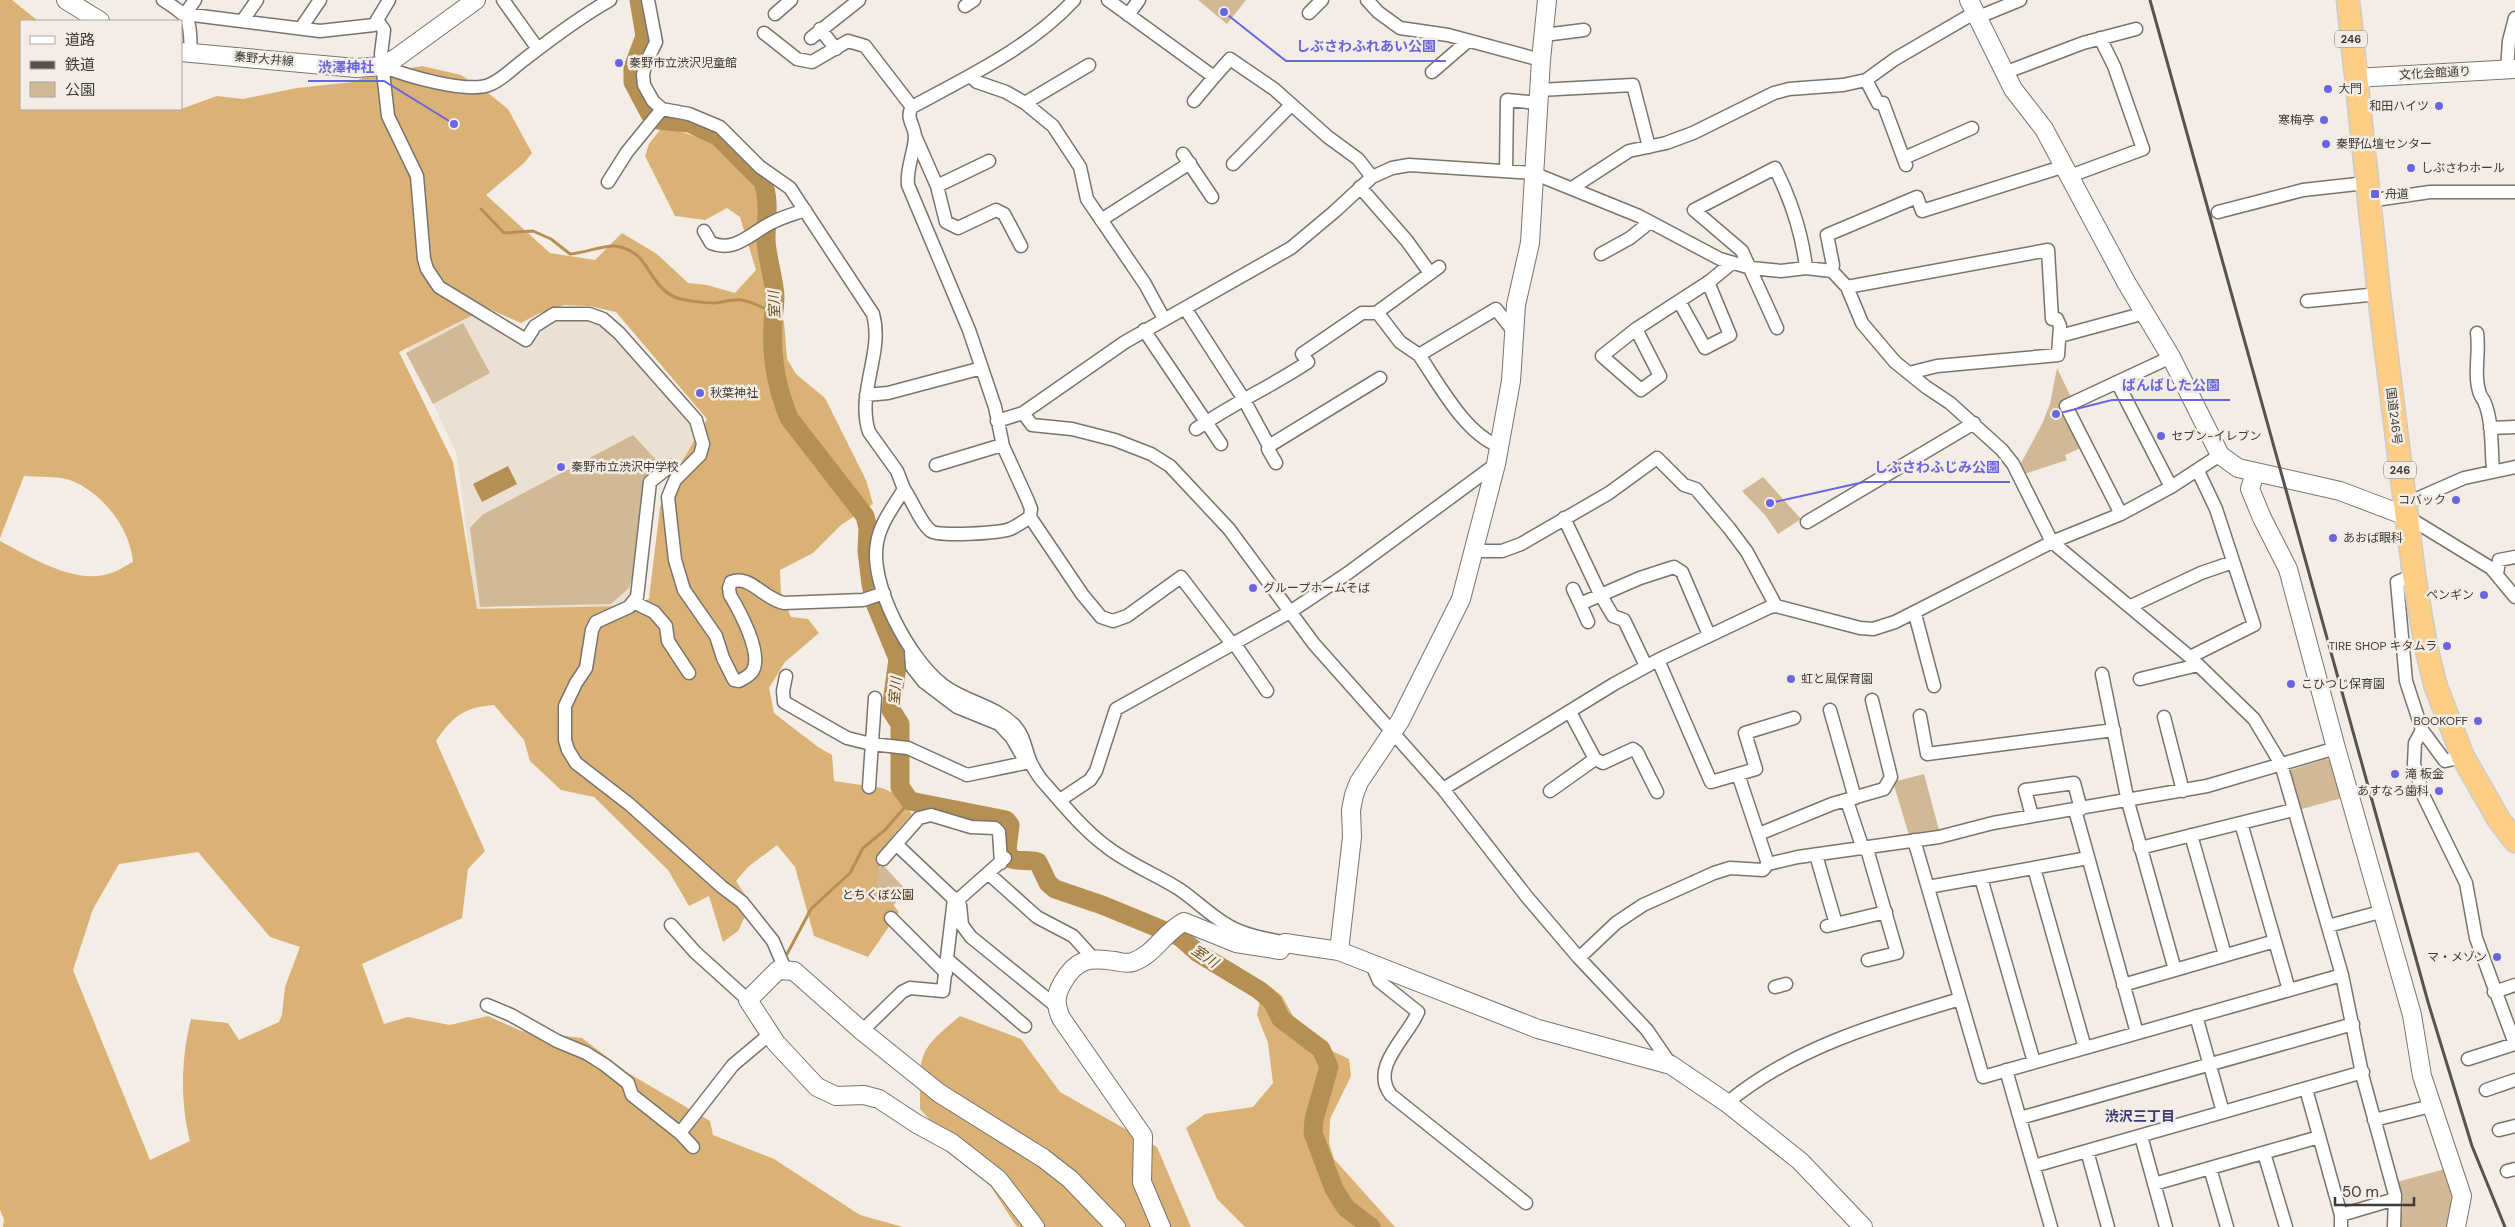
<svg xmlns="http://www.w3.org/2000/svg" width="2515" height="1227" viewBox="0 0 2515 1227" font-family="'DM Sans','Noto Sans JP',sans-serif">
<rect width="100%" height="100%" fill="#f3ede5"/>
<path fill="#ebe0d2" d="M473,315L529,348L537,328L553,318H590L607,327L696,427L700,446L685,467H679L671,460L652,476L633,599L623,607L582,614L501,603L476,612L457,455L407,347Z"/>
<path fill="#d1b995" d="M1198,0H1246L1227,24Z
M463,323L490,373L433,404L406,353Z
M2057,368L2072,399L2083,447L2065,455L2067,460L2024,474L2020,465L2042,424L2050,404Z
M633,435L657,461L643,483L633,575L629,588L611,604L480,607L470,528L482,515Z
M1763,477L1801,519L1778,534L1765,515L1742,491Z
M2326,759L2331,760L2342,798L2298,810L2287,771Z
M1924,774L1939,830L1909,835L1893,782Z
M883,865L907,891L878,921L852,895Z
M2445,1169L2453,1203L2447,1227H2400L2403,1204L2397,1182Z"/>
<path fill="#dab275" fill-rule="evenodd" d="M0,0H12L38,21H21V109H181L217,96L243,99L297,88L353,82L369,75L422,66L461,75L488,93L508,109L532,153L524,163L486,195L550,253L595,260L622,233L657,254L688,283L707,285L735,293L756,270L740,217L727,208L705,220L675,216L645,156L649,144L663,126L713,142L755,188L760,201L763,270L784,322L787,359L796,374L825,398L866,480L873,504L841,525L813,553L780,570L781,594L791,617L808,619L819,633L785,662L769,688L774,713L818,747L832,755L834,781L882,788L896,794L912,814L885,845L876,883L899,912L868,957L814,936L795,867L777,845L748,867L736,881L751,904L738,931L723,942L709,896L689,906L668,870L594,797L561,790L530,761L524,740L494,705C464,707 452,717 436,741L485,851L468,869L462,918L362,964L384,1024L408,1017L450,1025L488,1016L521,1031L582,1038L628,1073L710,1121L713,1135L774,1159L860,1215L903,1227H3L4,1219L0,1210V541C31,557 72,584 108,574C117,572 125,566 133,562C130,528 103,493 70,480C57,476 38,477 24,476L0,538ZM564,305L589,306L616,312L707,419L684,458L660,507L649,599L626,606L477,609L453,462L399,352L487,308L521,323L538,314ZM198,852L270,937L300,947L285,987L282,1015L279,1022L239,1040L228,1023L191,1019C181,1058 180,1102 190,1141L150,1160L73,970L93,909L119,864Z
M1264,982L1282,996L1295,1020L1330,1050L1349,1059L1351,1076L1330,1119L1329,1143L1334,1159L1395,1227H1245L1217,1199L1186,1128L1205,1114L1253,1107L1273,1083L1268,1043L1257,1015Z
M960,1016L1021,1039L1060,1092L1157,1147L1191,1227H1017L991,1187L920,1109C920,1054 916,1052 960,1016Z"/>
<path fill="#b69053" d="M508,466L517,484L482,502L473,484Z"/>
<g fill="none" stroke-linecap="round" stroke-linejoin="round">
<path stroke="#b69053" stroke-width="3" d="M481,209L504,233L533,231L551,239L570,254C584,253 604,245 615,246C652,251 646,286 677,298C687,301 705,303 715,303C724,302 733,299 742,300C753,302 764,308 774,313
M787,954L811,909L850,873L863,848L885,830L910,801"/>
<path stroke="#b69053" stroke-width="19" d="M639,0L645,36L633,68V82L650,114L658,120L689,123L719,137L763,182C770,202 766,219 766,240C767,259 774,277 775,297C775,306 773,315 773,324C771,357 776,387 789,418L865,516L868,528L867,551L871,584L875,603L898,659L891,710L900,724V787L910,801L1006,820L1010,825L1007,850L1011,859C1020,862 1028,859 1038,862L1048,883L1055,889L1102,905L1180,937L1198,953L1259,990L1272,1001L1281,1019L1321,1049L1329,1067L1314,1119L1313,1133L1334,1189L1346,1208L1371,1227"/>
<defs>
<path id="street" d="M163,0C193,19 189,19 191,53
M195,0L185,14L320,31L374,25L389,0
M503,0L538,49
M648,0L656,42L645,65L643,75L644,85L653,101L662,109L689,114L720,127L760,167L790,188L873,314C884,353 856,392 869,432L897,471L904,489C894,506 880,523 877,543C869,585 910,660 943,685C965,702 995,705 1015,726C1025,737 1025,750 1031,763C1035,771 1040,779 1046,785C1064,806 1085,831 1107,847C1129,864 1155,874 1179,889C1194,899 1208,913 1224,923C1241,935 1265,938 1285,943
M1074,0C1031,47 967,77 912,107C905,118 915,126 915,137C914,154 906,169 908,185L969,330L995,407L1003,446L1028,501L1031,509L1030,517L1082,594L1101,617L1113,621L1127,616L1181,577L1232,644
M1108,0L1214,77L1230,59L1274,89L1328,137L1358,159L1372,177
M1367,0L1378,12L1400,28L1448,35L1541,60
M965,6L974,0
M1309,13L1322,0
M775,14L791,0
M1128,15L1139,0
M1976,18L2020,0
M243,20L257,0
M377,20L384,30L381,54L388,116L417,176L424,259L427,269L439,287L526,340L535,326L554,314H589L603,319L619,333L696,420L703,444L700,455L675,480L668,497L675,560L684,590L716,636L723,658L734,680L739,681C743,679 749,676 752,672C764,655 739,610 730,595L729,588L731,582C750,574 763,599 784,603L863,600L884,593
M301,28L320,0
M820,29L836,49
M764,33L797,59L812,62L848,41L865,46L912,107
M1544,35L1584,30
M811,38L859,0
M382,66C404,75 469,95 491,84C503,79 514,67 525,59C552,38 580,17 610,0
M2507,69L2509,41L2515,18
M1432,72L1468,41
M2004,73L2083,43L2136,29
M970,76L977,82L1006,92L1025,103L1053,126L1080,167L1087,199L1145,284L1164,319
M1866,80L1878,103H1883L1906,165
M1539,90L1633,85L1649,147
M1194,101L1214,77
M1025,103L1089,65
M915,136L937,186L946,222L958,228L996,210L1004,214L1021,246
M1183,154L1212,197
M1904,158L1972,128
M1233,164L1291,105
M1506,171L1507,100L1538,103
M2070,176L2143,149L2114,66L2100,38
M608,182L627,152L662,109
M937,186L989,161
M1360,187L1407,241L1430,273
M1572,188L1629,151L1666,143L1693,133L1774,93L1789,89L1843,85L1866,80L1895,59L1974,13
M2368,201L2430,192H2515
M2218,212L2303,190L2366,183
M1101,220L1190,163
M704,231L711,243C735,253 751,233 771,223C782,217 794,214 805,210
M1601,254L1630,238L1650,222
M1832,271L1833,265L1827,235L1917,197L1922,211L2065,166
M1847,287L2048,250L2052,319H2057L2060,326L2058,355L1937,366L1909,373
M1679,301L1705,348L1730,335L1708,282
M2307,301L2379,294
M1185,308L1243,398L1269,446L1380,378
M1377,312L1400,342L1419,355L1496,309L1514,332
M1777,328L1742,251L1694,210L1775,168C1791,200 1802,232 1806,268
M1636,329L1660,376L1641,390L1602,356Z
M1636,329L1710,281L1732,263
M1144,330L1221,444
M2477,333C2480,353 2473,375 2480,394C2481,397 2483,399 2484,401C2493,421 2491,449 2493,470
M2060,336L2145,313
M1419,355C1439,384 1465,434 1499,446
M2117,382L2171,487
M866,395L888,393L982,368
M1023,413L1032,425L1072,429L1115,440L1151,454L1170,466L1229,529L1314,644L1443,789L1527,897L1579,958L1647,1030L1671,1065
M997,421L1023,413L1125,342L1291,248L1334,212L1372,177L1392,168L1409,165L1533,173L1639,216L1720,259L1751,268L1781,271L1806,268L1832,271L1847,287L1862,323L1895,362L1926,387L1950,403L2002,450L2013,464L2052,542L2190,657L2254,719L2281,764L2342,975L2363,1078L2395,1195L2394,1227
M2490,428L2515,427
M1196,429C1232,404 1272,386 1308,362L1302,354L1362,313H1376L1439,267
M1269,446L1268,449L1276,463
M936,465L1002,445
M670,466L650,482L637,597L629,607L596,622L592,630L586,668L576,683L565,706V740L568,750L576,763L629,804L722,887L742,902L773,941L785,969
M904,489C912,500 921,524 931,531C938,537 1000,533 1010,529C1017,526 1024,521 1030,517
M2404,501L2414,500L2464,478L2515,467
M2121,514L2066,406L2171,357
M2406,516L2491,568L2515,597
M1564,518L1600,594L1613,616L1624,620L1646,666
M1807,522L1974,423
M1475,551H1502L1521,544L1609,493L1657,458L1684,485L1696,489L1729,528L1747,552L1776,606
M2414,575L2397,582L2406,681L2422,730
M2497,575L2499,560L2515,557
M1573,589L1580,604
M633,602L654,612L666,626L668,641L689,673
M2131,606L2201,573L2233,562
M1915,614L1934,686
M1588,622L1580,604L1640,578L1674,567L1682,572L1709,635
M1234,643L1267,691
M911,652L912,667L924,682L957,707L999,724L1012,738L1024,759
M2190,657L2254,625L2216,509L2198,471
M1658,660L1711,782L1756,769L1745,733L1794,718
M2102,674L2128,802L2175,970
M786,676L783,691L784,702L847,738L871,744L908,748L967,775L1030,762
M2140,679L2198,665
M1830,710L1855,798
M1920,716L1927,754L2114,730
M2164,717L2183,791
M2463,757L2445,761L2422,730L2415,743L2414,764L2423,795L2466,883L2476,938L2515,1044
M1595,759L1603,763L1633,749L1637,752L1657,792
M1738,774L1768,864
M869,787L875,698
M1443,789L1614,684L1658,660L1770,607L1776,606L1860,628L1873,629L1895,622L2052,542L2121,514L2171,487L2220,455
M1550,791L1595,759L1570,712
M1060,800L1090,780L1096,771L1116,709L1290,612L1348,573L1496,464
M1847,801L1863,849
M2075,810L2137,1033
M2032,816L2025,790L2074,783L2081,809
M2241,823L2289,990
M1759,834L1832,804L1884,789L1891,777L1872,700
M2191,835L2225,955
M1914,840L1983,1077L2342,975
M2140,848L2293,810
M1867,849L1897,953L1868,960
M1816,855L1836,924
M883,859L896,844
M2034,868L2085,1048
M989,874L1037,917L1073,936L1093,958
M1981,878L2034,1062
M1928,887L2088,858
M954,899L896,844L919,818L931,815L971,827L995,828L999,832L1001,863
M960,905L962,925L971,937L1056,1006
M891,918L946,973
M671,925L695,952L748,1000
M1827,926L1886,912
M2328,926L2384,911
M1579,958L1616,923L1643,905L1714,873L1730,868L1763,870L1768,864L1798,857L1939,837L1993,823L2207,786L2336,748
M948,960L1025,1026
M1372,965L1379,981L1418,1012C1408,1037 1369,1067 1391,1095L1526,1203
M2123,985L2275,941
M1775,987L1786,984
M2494,992L2515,985
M487,1005L511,1015L557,1041L586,1053L605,1065L628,1083L632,1095L680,1133L693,1147
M2196,1016L2223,1112
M862,1031L902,992L910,988L943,991L954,899L960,898L1005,858
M2468,1059L2515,1044
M2006,1070L2051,1227
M2306,1089L2341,1215V1227
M2486,1090L2515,1080
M1727,1103C1793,1048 1879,1023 1960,999
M2020,1118L2353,1024
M2374,1120L2431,1106
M2499,1130L2515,1126
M680,1133L733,1065L770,1034
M2141,1136L2166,1227
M2087,1151L2108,1227
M2264,1153L2286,1227
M2034,1166L2363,1072
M2210,1168L2227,1227
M2507,1171L2515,1169
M2154,1184L2319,1137
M2341,1215L2395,1199"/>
<path id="secondary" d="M66,0L100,21
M1969,0L2013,89L2044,129L2126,282L2171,357L2220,455L2238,468L2340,491L2406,516
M181,52L356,68L382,66L396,58L476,0
M2355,78L2515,69
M2255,473L2250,489L2262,518L2288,569L2336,748L2412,1015L2422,1076L2462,1196L2456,1227
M1339,951L1352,837L1351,810L1354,795L1359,782L1400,721L1461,599L1496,464L1511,381L1516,305L1530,243L1541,60L1547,0
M1035,1227L998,1179L952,1143L917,1124L879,1099L864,1095L836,1096L817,1087L776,1043L748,1000L778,970L794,971L862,1031L939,1093L1043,1158L1070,1179L1116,1227
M1161,1227L1142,1182L1143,1136L1061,1018C1055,1004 1055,995 1063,982C1076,959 1090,957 1114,961C1121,962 1127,964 1133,962C1155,954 1164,932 1184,922L1236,943L1280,950L1285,943L1339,951L1538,1029L1671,1065L1727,1103L1800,1161L1863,1227"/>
<path id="highway" d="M2348,0L2379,294L2414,575L2426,647L2436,687L2463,757L2499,820L2515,841"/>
</defs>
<use href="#street" stroke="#79746d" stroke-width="15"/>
<use href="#secondary" stroke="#79746d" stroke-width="20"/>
<use href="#highway" stroke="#cdcccb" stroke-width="25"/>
<use href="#street" stroke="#fff" stroke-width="12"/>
<use href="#secondary" stroke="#fff" stroke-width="18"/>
<use href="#highway" stroke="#fccd85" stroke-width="22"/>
<path stroke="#56534f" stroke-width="3" d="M2150,0L2428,1002L2472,1146L2505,1227"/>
</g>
<g fill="#6965df" stroke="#f3ede5" stroke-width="2">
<circle cx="619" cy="63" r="5"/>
<circle cx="2328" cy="89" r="5"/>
<circle cx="2439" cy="106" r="5"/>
<circle cx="2324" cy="120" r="5"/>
<circle cx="2326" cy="144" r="5"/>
<circle cx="2411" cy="168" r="5"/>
<rect x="2370" y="189" width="10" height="10" rx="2.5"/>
<circle cx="700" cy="393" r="5"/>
<circle cx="2161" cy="436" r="5"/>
<circle cx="561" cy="467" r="5"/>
<circle cx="2456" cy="500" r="5"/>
<circle cx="2333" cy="538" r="5"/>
<circle cx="1253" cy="588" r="5"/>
<circle cx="2484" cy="595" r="5"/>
<circle cx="2447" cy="646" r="5"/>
<circle cx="1791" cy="679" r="5"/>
<circle cx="2291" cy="684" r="5"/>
<circle cx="2478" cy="721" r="5"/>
<circle cx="2395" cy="774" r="5"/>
<circle cx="2439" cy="791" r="5"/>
<circle cx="2497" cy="957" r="5"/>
</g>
<g text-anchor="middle" stroke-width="5" stroke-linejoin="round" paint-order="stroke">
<g fill="#f3ede5" stroke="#74706c" stroke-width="1">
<rect x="2335" y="30.5" width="32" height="17" rx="4"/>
<rect x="2384" y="461.5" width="32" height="17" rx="4"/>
</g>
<g font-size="11" font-weight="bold" fill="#3e3b38">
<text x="2351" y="43">246</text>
<text x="2400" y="474">246</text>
</g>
<g font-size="12" fill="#3e3b38" stroke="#f3ede5">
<text transform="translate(264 59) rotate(5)" y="4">秦野大井線</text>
<text transform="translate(2435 73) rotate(-3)" y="4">文化会館通り</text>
<text transform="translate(2394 416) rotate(83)" y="4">国道246号</text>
</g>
<g font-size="12" fill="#3e3b38" stroke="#f3ede5" text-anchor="start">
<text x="629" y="67">秦野市立渋沢児童館</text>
<text x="2338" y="93">大門</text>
<text x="2429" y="110" text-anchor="end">和田ハイツ</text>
<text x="2314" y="124" text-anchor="end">寒梅亭</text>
<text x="2336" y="148">秦野仏壇センター</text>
<text x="2421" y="172">しぶさわホール</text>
<text x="2385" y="198">舟道</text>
<text x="710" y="397">秋葉神社</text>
<text x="2171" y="440">セブン-イレブン</text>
<text x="571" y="471">秦野市立渋沢中学校</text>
<text x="2446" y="504" text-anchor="end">コバック</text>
<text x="2343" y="542">あおば眼科</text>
<text x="1263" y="592">グループホームそば</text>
<text x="2474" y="599" text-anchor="end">ペンギン</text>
<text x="2437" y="650" text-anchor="end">TIRE SHOP キタムラ</text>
<text x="1801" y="683">虹と風保育園</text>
<text x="2301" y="688">こひつじ保育園</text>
<text x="2468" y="725" text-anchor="end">BOOKOFF</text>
<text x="2405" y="778">滝 板金</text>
<text x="2429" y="795" text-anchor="end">あすなろ歯科</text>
<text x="2487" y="961" text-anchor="end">マ・メゾン</text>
</g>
<g font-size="12" fill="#413014" stroke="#f3ede5">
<text x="878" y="899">とちくぼ公園</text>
</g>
<g font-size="14" font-style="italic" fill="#6a4f20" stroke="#f3ede5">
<text transform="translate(774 305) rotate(-93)" y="5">室川</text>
<text transform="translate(895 691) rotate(-85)" y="5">室川</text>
<text transform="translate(1205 956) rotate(34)" y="5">室川</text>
</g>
<g font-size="14" font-weight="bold" fill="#3b3b77" stroke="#f3ede5">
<text x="2140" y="1121">渋沢三丁目</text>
</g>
</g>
<path fill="none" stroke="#6965df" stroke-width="2" d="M1224 12L1286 61H1446M454 124L384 81H308M2056 414L2112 400H2230M1770 503L1864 482H2010"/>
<g fill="#6965df" stroke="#f3ede5" stroke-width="2">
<circle cx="1224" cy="12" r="5"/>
<circle cx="454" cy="124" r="5"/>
<circle cx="2056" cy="414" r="5"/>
<circle cx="1770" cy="503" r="5"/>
</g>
<g font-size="14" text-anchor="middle" font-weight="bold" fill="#6965df" stroke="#f3ede5" stroke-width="5" stroke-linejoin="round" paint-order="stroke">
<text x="1366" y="51">しぶさわふれあい公園</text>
<text x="346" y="72">渋澤神社</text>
<text x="2171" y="390">ばんばした公園</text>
<text x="1937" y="472">しぶさわふじみ公園</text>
</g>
<rect x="20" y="20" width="162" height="90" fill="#f3ede5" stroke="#aba6a0"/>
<rect x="30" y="36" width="25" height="8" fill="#ffffff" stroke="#aba6a0"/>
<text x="65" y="45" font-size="15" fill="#3e3b38">道路</text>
<rect x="30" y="61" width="25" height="8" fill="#56534f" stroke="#aba6a0"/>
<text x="65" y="70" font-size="15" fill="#3e3b38">鉄道</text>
<rect x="30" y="82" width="25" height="15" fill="#d1b995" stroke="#aba6a0"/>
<text x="65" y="95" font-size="15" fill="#3e3b38">公園</text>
<path d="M2335 1197v8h79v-8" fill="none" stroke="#3e3b38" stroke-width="2.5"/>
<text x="2342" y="1197" font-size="15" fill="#3e3b38" stroke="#f3ede5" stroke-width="4" paint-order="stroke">50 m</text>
</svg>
